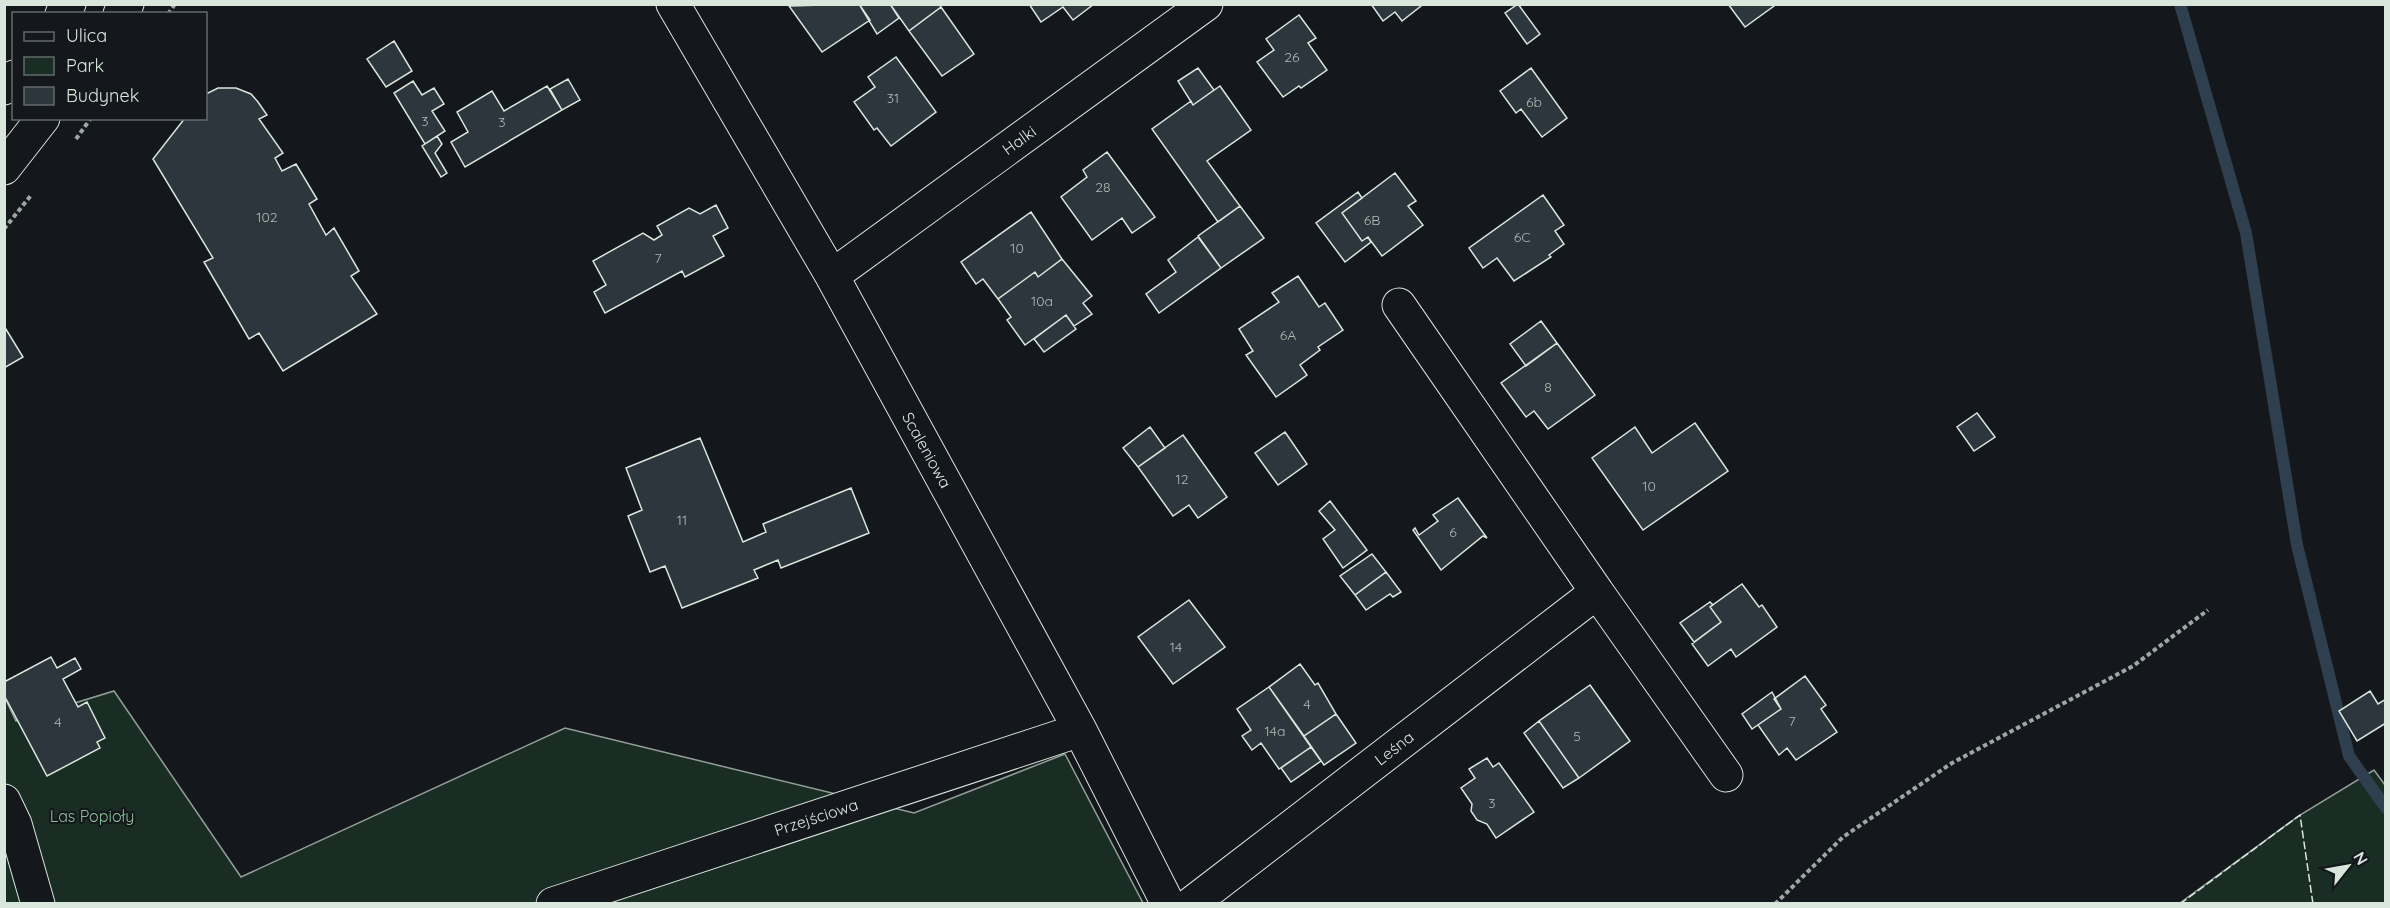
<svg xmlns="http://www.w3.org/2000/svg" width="2390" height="908" viewBox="0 0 2390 908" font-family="Quicksand,sans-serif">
<rect width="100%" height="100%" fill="#14181c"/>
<path fill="#1a2d24" stroke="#939e99" stroke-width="1.5" d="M114,691L241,877L565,728L914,813L1065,754L1143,903H5L4,696L16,721Z
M2374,770L2385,785V903H2180L2300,815Z"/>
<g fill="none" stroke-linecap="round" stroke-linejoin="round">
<path stroke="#2f3f4d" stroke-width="12" d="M2180,4L2246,233L2297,545L2349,756L2386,808"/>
</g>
<path fill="#2c363c" stroke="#d8e6dc" stroke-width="1.5" d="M859,4L870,20L822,52L789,6Z
M859,4H890L899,18L877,34Z
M890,4H939L941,7L909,31Z
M1029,4H1094L1073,20L1063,7L1041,22Z
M1371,4H1420L1421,6L1402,21L1395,12L1383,21Z
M1518,4L1540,34L1527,44L1505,13Z
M1728,4H1773L1774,6L1745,27Z
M941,7L974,54L942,76L909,31Z
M1299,15L1316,38L1308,43L1327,70L1301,88L1299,86L1283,97L1257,62L1274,50L1266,39Z
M394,41L412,71L386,87L367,59Z
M896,57L936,112L891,146L877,128L874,130L854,102L875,87L868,77Z
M1198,68L1214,90L1193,105L1178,81Z
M1531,68L1567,118L1542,137L1521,109L1516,113L1500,91Z
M568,79L580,100L562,110L550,89Z
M413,81L422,95L434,88L444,104L432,111L445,131L425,144L394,93Z
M547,86L562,110L465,167L451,142L468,132L457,112L492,91L504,111Z
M1220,86L1251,130L1207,161L1240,206L1218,222L1152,129L1191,101L1193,105Z
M218,88H236L251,94L258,102L267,115L259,119L283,153L275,158L282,171L296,164L317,199L309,204L326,235L334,228L359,271L351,276L377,314L283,371L259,333L249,339L204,262L213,258L153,159L185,118H206V94Z
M437,136L442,144L435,153L447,173L441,177L422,146Z
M1107,152L1155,217L1132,233L1122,218L1092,240L1061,197L1087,177L1083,170Z
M1395,173L1416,201L1408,206L1423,225L1382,256L1368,237L1362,241L1342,213Z
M1358,192L1362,198L1342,213L1362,241L1368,237L1371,242L1345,262L1316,223Z
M1543,195L1564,225L1555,231L1564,244L1549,255L1551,257L1514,281L1497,258L1483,268L1469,248Z
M716,205L728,228L713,236L724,256L685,277L682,271L605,313L594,292L606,285L593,261L643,233L654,240L662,235L657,226L689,208L700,214Z
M1240,206L1264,238L1221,268L1198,236Z
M1031,212L1062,259L1038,277L1035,272L998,299L983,279L976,284L961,262Z
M1198,237L1221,268L1159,313L1146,294L1176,272L1168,260Z
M1062,259L1092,296L1083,303L1092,314L1074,326L1066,315L1025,345L1007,320L1011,317L998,299L1035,272L1038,277Z
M1298,276L1319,307L1325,303L1343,330L1318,347L1320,350L1300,365L1307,375L1276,397L1246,355L1253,351L1239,329L1279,302L1272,293Z
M1066,315L1076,329L1044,352L1034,339Z
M1541,321L1557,343L1526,366L1510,344Z
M4,326L23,357L4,368Z
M1557,343L1595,395L1548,429L1534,411L1526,417L1501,383Z
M1977,413L1995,437L1974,451L1957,427Z
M1695,423L1728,471L1643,530L1592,458L1635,427L1652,453Z
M1150,427L1165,448L1138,467L1123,448Z
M1285,432L1307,464L1278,485L1255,453Z
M1183,435L1227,497L1198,518L1189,505L1173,516L1138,467Z
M700,438L743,542L766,532L763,524L851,488L869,533L781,568L778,560L754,570L758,578L682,608L665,566L650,572L628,516L642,510L626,468Z
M1458,498L1487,538L1483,536L1441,570L1413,530L1415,528L1419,535L1438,521L1433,515Z
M1330,501L1367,550L1343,568L1323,539L1335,530L1319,511Z
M1372,554L1386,572L1355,595L1340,576Z
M1386,572L1401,592L1393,597L1390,594L1366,610L1355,595Z
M1742,584L1759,607L1762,605L1777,627L1736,657L1731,649L1708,666L1692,644L1721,622L1710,607Z
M1189,600L1225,647L1173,684L1138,637Z
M1710,602L1713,605L1710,607L1721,622L1694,642L1680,623Z
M51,657L57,668L75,658L81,669L63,679L78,707L87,702L105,738L97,742L100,748L47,776L4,695V682Z
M1300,664L1315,685L1318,683L1336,714L1304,736L1269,687Z
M1805,676L1826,705L1821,709L1837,732L1796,760L1787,748L1779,755L1758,725L1781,709L1774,699Z
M1590,685L1630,741L1579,778L1539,721Z
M1269,687L1311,747L1279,769L1261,743L1252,750L1242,736L1251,730L1237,709Z
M2370,691L2378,704L2386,699V723L2357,741L2339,711Z
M1772,692L1781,709L1752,729L1742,714Z
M1336,714L1356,743L1324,765L1304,736Z
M1539,721L1579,778L1563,788L1524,733Z
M1311,747L1321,761L1291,782L1281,768Z
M1487,758L1493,767L1499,763L1534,812L1496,838L1487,824L1477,820L1471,811L1472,804L1461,788L1475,778L1469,769Z"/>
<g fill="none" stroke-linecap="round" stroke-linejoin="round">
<defs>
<path id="street" d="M673,4L832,276L1080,730L1168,904
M832,276L1206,4
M1399,305L1597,592
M4,801L15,824L38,904
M553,904L1080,730
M1191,904L1597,592L1726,775"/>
<path id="secondary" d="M62,14L69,4
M120,14L127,4
M4,88L14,77
M4,168L43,118"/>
</defs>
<use href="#street" stroke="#d8e6dc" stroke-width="35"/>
<use href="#secondary" stroke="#d8e6dc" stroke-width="35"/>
<path stroke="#9da8a2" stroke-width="4" stroke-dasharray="4.5 3" stroke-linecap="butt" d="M168,14L175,4
M76,139L91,118
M4,229L32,194
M1775,904L1843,837L1952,763L2133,666L2208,610"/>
<use href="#street" stroke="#14181c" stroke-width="33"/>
<use href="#secondary" stroke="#14181c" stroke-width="33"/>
<path stroke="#d8e6dc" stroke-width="1.5" stroke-dasharray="8 3" stroke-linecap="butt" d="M2180,904L2300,815L2313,904"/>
</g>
<g text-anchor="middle" stroke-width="4.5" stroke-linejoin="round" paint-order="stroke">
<g font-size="14" fill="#adbab4">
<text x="1292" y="62">26</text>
<text x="893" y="103">31</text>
<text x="1534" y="107">6b</text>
<text x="425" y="126">3</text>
<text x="502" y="127">3</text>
<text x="1103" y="192">28</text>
<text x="267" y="222">102</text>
<text x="1372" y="225">6B</text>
<text x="1522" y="242">6C</text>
<text x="1017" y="253">10</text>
<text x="658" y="263">7</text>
<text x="1042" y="306">10a</text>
<text x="1288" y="340">6A</text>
<text x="1548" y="392">8</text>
<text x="1182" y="484">12</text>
<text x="1649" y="491">10</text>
<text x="682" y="525">11</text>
<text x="1453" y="537">6</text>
<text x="1176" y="652">14</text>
<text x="1307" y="709">4</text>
<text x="1792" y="726">7</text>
<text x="58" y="727">4</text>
<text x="1275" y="736">14a</text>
<text x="1577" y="741">5</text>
<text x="1492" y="808">3</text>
</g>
<g font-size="16" fill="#d8e6dc" stroke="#14181c">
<text transform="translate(1019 140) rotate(-36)" y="6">Halki</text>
<text transform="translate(927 450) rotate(61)" y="6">Scaleniowa</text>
<text transform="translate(1394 748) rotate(-38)" y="6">Leśna</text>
<text transform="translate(816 817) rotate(-18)" y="6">Przejściowa</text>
</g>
<g font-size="16" fill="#8ac095" stroke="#14181c">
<text x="92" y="822">Las Popioły</text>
</g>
</g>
<rect width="2390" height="908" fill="none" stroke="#d8e6dc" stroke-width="12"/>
<rect x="12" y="12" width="195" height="108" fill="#14181c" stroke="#626a69" stroke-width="1.5"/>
<rect x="24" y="32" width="30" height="9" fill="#14181c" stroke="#626a69" stroke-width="1.5"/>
<text x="66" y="42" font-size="18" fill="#d8e6dc">Ulica</text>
<rect x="24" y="57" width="30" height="18" fill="#1a2d24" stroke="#626a69" stroke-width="1.5"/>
<text x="66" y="72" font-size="18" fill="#d8e6dc">Park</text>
<rect x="24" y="87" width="30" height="18" fill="#2c363c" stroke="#626a69" stroke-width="1.5"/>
<text x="66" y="102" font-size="18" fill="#d8e6dc">Budynek</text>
<g transform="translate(2348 866) rotate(59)" stroke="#14181c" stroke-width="4.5" paint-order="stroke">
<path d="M0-4.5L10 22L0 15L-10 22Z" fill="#d8e6dc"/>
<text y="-9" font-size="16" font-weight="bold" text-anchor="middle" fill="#d8e6dc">N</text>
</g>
</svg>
